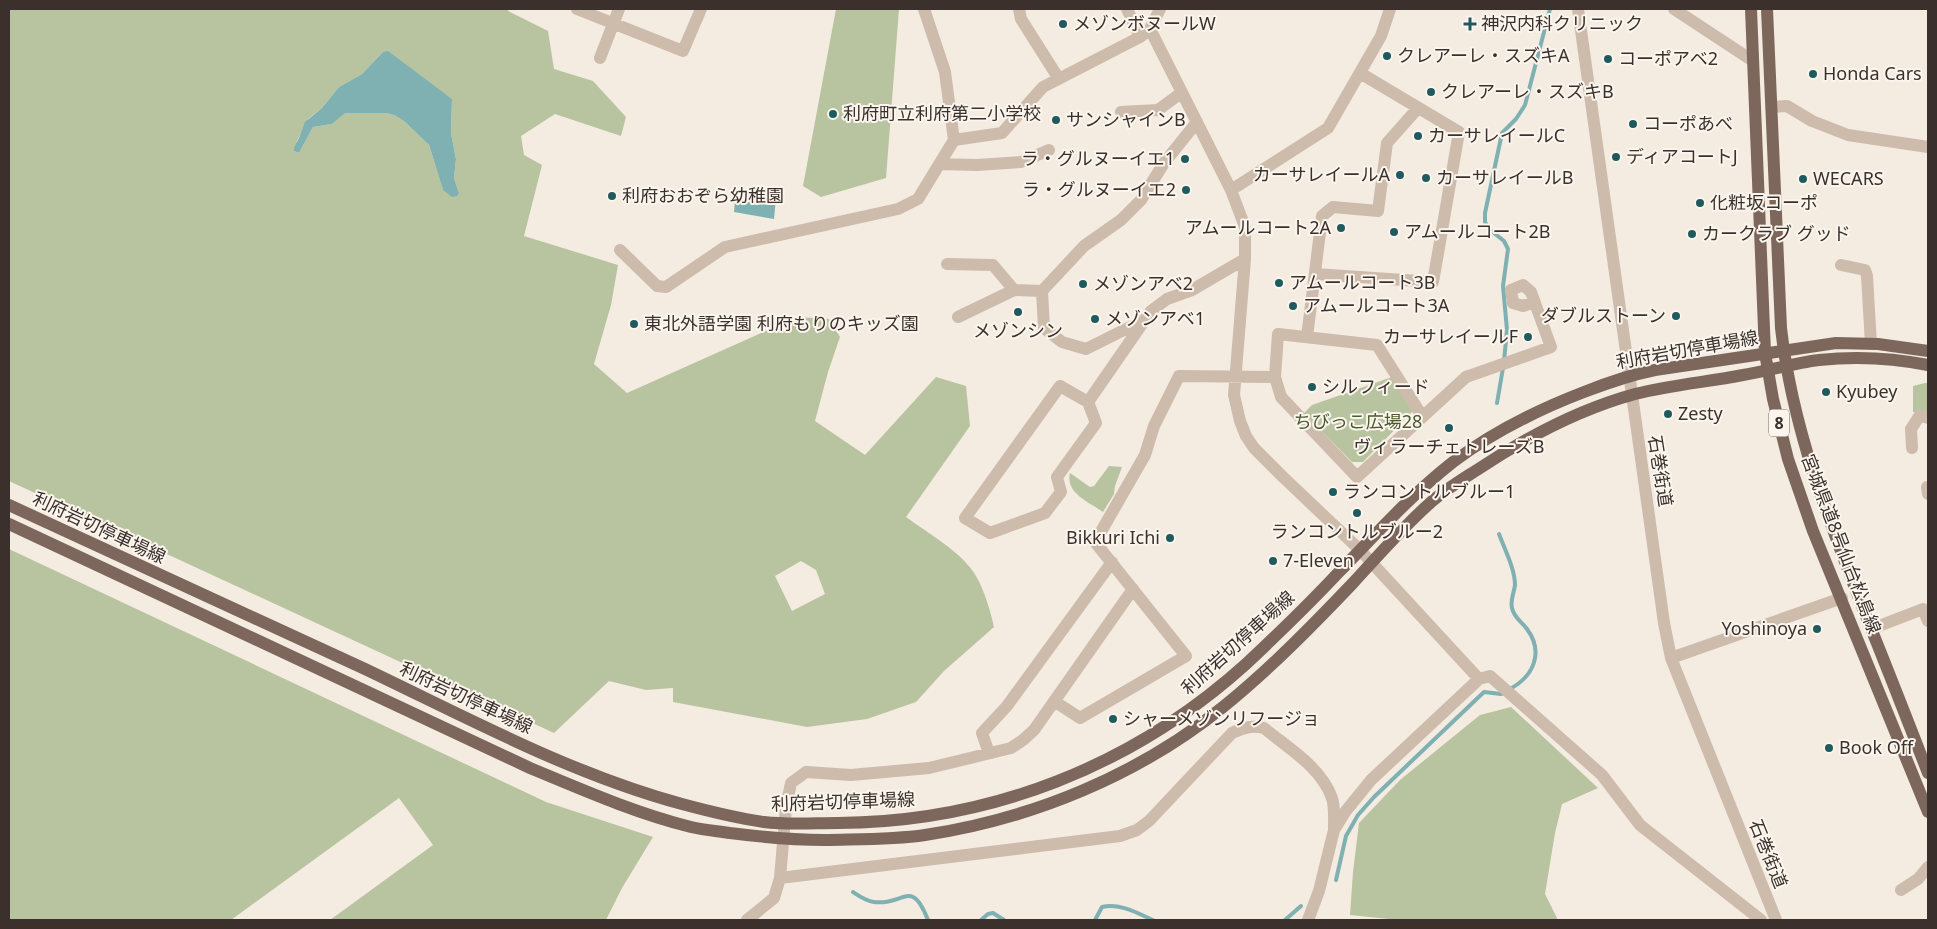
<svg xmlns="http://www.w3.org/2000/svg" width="1937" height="929" viewBox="0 0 1937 929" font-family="'Noto Sans','Noto Sans JP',sans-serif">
<rect width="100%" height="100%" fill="#f4ebe1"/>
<path fill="#b8c4a0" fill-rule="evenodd" d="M9,9H509L508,11L548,31L554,69L593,81L626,117L621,136L555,114L521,136L524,155L542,165L524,236L618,265L611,305L594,364L627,393L797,317L829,319L840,337L828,372L815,421L865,455L936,377L966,386L970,426L906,517C928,533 963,553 976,576C985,592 990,610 994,627L944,671L916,702L867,719L807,727L673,702V688L646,690L609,681L554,733L9,481ZM383,52L452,99L451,133L456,159L454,178L459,193L443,190L429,145L404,121L394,115L385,113H344L332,124L313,127L299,153L294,151V147L308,119L322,108L339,87L362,74ZM801,561L816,570L825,594L792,611L775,576Z
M836,9H899L886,178L821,197L803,186Z
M1392,377L1414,410L1363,462H1352L1304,413L1312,405Z
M1925,383H1928V415L1913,412V386Z
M1109,466L1122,467L1115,486L1114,494L1103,512C1089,502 1065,493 1070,473L1090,487L1094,486Z
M9,549L546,802L653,837L622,888L606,920H330L433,845L399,798L231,920H9Z
M1511,707L1598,788L1562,804L1555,833L1545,894L1558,920H1399L1350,915L1353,872L1359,823L1400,780L1480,715Z"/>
<path fill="#7fb0b2" d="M388,51L452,99L451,133L456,159L454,178L459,193L457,196L452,197L443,190L429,145L404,121L394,115L385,113H345L332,124L313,127L299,153L294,151V147L299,138L305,122L322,108L339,87L362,74L383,52Z
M736,191L776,198L774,219L734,212Z"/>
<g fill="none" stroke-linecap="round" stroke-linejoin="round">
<path stroke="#7fb0b2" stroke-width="4" d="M1504,361L1507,330L1503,286L1508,249L1504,241L1489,229L1485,222V213L1502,133L1516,119L1525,105L1550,9
M1497,403L1503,368
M1499,534C1505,550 1515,569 1515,585C1514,593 1510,600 1512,608C1514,618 1522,622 1527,629C1544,652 1534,676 1510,689
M1336,880L1346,836L1358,815L1374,797L1484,692L1501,694L1504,692
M853,892C859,896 866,901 874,902C904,906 911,877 928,920
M981,920L988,914L993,913L1004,920
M1095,920L1102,907C1120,903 1137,913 1153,920
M1285,920L1301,906"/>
<path stroke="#cdbbac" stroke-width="12" d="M577,9L683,51L701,9
M1019,9L1021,19L1059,79
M1127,9L1140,37
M1578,9L1664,623L1671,658L1776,920
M1674,9L1753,61
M1150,29L1231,190L1245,227V259L1234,395L1240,421L1246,436L1254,448L1283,477L1360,550L1479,679L1371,780L1345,812L1334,830L1319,891L1308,920
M600,58L619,9
M1772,107L1787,106L1812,121L1848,135L1928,147
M1121,112L1158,110L1181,93
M954,140L1002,133L1043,87L1140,37L1150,29L1160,9
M939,164L977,165L1021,162L1049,150
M1231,190L1328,128L1381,36L1390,9
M620,250L657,286L666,287L725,247L898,209L918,199L954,140L945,72L924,9
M947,264L993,265L1014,290
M1841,265L1865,270L1867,276L1871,344
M1315,274L1433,282L1459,132L1360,73
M1042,291L1044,328L1062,342L1086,349L1142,321
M958,317L1014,290L1042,291L1084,246L1121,220L1141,200L1164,163L1197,122
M1307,337L1322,216L1333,207L1378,211L1387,143L1418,108
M1060,386L1088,402L1096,423L1057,477L1061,492L1045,513L990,533L965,518Z
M1088,402L1151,311L1167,299L1192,290L1245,259
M1422,416L1377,345L1278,334L1275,377L1281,397L1357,477L1466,377L1551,347L1531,292L1523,285L1511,290L1513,303L1523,306L1534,302
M1912,448L1911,429L1920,415L1928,418
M1927,487L1928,494
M1871,629L1923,609L1928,621
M1671,658L1842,598
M1479,679L1490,676L1602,775L1640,825L1761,920
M1054,701L1080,718L1186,656L1095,542L1145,455L1154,426L1179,376L1275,377
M989,753L982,733L1007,706L1112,562
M780,878L1120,836L1137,830L1149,821L1232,733C1243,728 1251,725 1264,728C1288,748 1321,767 1332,798C1335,807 1334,820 1334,830
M1901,890L1918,879L1928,867
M747,920L774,898L780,878L786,807L791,783L806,772L851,775L929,768L1011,748L1023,740L1034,730L1133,589"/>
<path stroke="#7d675c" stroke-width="12" d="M1751,9L1765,353L1773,399L1788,459L1813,531L1928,812
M1767,9L1781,328C1792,427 1828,519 1864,611C1886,665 1907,719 1928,773
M9,505C127,560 246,613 365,669C468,718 571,774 682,804C708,811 736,818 764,822C788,825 814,823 838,823C991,822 1133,766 1246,664C1278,634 1309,604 1339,572C1376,534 1411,495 1453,462C1493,432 1537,410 1584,392C1607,383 1630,375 1655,370L1836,343L1878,344L1928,351
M9,524L530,768C583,790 635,813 691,827C704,830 717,831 730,833C761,837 792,840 824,840C857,839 891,840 925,835C1032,819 1139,775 1223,707C1270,669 1312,626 1353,583C1378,556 1402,528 1429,504C1444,490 1463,479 1480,468C1527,437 1580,409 1635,394C1670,385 1707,382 1743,375C1768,371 1794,363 1819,360C1855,356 1893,358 1928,365"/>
</g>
<g fill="#1f5a5e" stroke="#fbf5ee" stroke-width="2">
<circle cx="1063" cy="24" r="5"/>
<path d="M1467.5 16.5h5v5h5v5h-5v5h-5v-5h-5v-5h5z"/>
<circle cx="1387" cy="56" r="5"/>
<circle cx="1608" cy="59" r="5"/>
<circle cx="1813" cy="74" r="5"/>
<circle cx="1431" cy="92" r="5"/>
<circle cx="833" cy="114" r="5"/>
<circle cx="1056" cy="120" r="5"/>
<circle cx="1633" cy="124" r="5"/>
<circle cx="1418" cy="136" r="5"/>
<circle cx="1616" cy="157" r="5"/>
<circle cx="1185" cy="159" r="5"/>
<circle cx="1400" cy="175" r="5"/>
<circle cx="1426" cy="178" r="5"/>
<circle cx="1803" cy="179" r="5"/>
<circle cx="1186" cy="190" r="5"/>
<circle cx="612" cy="196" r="5"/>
<circle cx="1700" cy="203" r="5"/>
<circle cx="1341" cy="228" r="5"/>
<circle cx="1394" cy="232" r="5"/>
<circle cx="1692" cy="234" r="5"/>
<circle cx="1279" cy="283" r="5"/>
<circle cx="1083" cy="284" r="5"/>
<circle cx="1293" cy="306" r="5"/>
<circle cx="1018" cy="312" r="5"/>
<circle cx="1676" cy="316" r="5"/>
<circle cx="1095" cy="319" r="5"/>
<circle cx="634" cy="324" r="5"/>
<circle cx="1528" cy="337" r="5"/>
<circle cx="1312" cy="387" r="5"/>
<circle cx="1826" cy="392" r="5"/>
<circle cx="1668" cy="414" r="5"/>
<circle cx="1449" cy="428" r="5"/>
<circle cx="1333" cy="492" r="5"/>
<circle cx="1357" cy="513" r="5"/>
<circle cx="1170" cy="538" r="5"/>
<circle cx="1273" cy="561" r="5"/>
<circle cx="1817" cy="629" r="5"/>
<circle cx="1113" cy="719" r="5"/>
<circle cx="1829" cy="748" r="5"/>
</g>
<g text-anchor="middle" stroke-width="4" stroke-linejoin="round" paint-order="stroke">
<rect fill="#fbf5ee" stroke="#756b66" stroke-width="1" x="1769" y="409.5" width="20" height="27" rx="4"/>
<g font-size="16" font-weight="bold" fill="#3b302b">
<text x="1779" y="429">8</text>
</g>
<g font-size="18" fill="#3b302b" stroke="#fbf5ee" text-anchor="start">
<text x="1073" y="30">メゾンボヌールW</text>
<text x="1481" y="30">神沢内科クリニック</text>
<text x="1397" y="62">クレアーレ・スズキA</text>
<text x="1618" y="65">コーポアベ2</text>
<text x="1823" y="80">Honda Cars</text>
<text x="1441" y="98">クレアーレ・スズキB</text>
<text x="843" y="120">利府町立利府第二小学校</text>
<text x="1066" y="126">サンシャインB</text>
<text x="1643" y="130">コーポあべ</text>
<text x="1428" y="142">カーサレイールC</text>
<text x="1626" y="163">ディアコートJ</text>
<text x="1175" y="165" text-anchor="end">ラ・グルヌーイエ1</text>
<text x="1390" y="181" text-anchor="end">カーサレイールA</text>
<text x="1436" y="184">カーサレイールB</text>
<text x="1813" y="185">WECARS</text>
<text x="1176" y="196" text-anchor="end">ラ・グルヌーイエ2</text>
<text x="622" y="202">利府おおぞら幼稚園</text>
<text x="1710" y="209">化粧坂コーポ</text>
<text x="1331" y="234" text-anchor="end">アムールコート2A</text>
<text x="1404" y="238">アムールコート2B</text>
<text x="1702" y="240">カークラブ グッド</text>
<text x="1289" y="289">アムールコート3B</text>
<text x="1093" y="290">メゾンアベ2</text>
<text x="1303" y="312">アムールコート3A</text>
<text x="1666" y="322" text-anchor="end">ダブルストーン</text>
<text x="1105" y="325">メゾンアベ1</text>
<text x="644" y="330">東北外語学園 利府もりのキッズ園</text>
<text x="1018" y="337" text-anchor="middle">メゾンシン</text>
<text x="1518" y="343" text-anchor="end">カーサレイールF</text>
<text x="1322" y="393">シルフィード</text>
<text x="1836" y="398">Kyubey</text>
<text x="1678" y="420">Zesty</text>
<text x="1449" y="453" text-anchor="middle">ヴィラーチェトレーズB</text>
<text x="1343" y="498">ランコントルブルー1</text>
<text x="1357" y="538" text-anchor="middle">ランコントルブルー2</text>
<text x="1160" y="544" text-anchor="end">Bikkuri Ichi</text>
<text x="1283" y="567">7-Eleven</text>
<text x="1807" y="635" text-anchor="end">Yoshinoya</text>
<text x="1123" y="725">シャーメゾンリフージョ</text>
<text x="1839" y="754">Book Off</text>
</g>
<g font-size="18" fill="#3b302b" stroke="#fbf5ee">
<text transform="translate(1687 350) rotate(-10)" y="6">利府岩切停車場線</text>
<text transform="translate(1660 471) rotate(81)" y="6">石巻街道</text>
<text transform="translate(99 528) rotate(25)" y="6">利府岩切停車場線</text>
<text transform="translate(1841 544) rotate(69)" y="6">宮城県道8号仙台松島線</text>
<text transform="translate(1238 643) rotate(-42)" y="6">利府岩切停車場線</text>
<text transform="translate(466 698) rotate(25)" y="6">利府岩切停車場線</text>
<text transform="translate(843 802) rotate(-2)" y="6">利府岩切停車場線</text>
<text transform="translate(1768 854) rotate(68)" y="6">石巻街道</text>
</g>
<g font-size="18" fill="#4a5a2e" stroke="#fbf5ee">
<text x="1358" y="428">ちびっこ広場28</text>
</g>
</g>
<rect width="1937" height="929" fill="none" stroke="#3b302b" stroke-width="20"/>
</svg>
